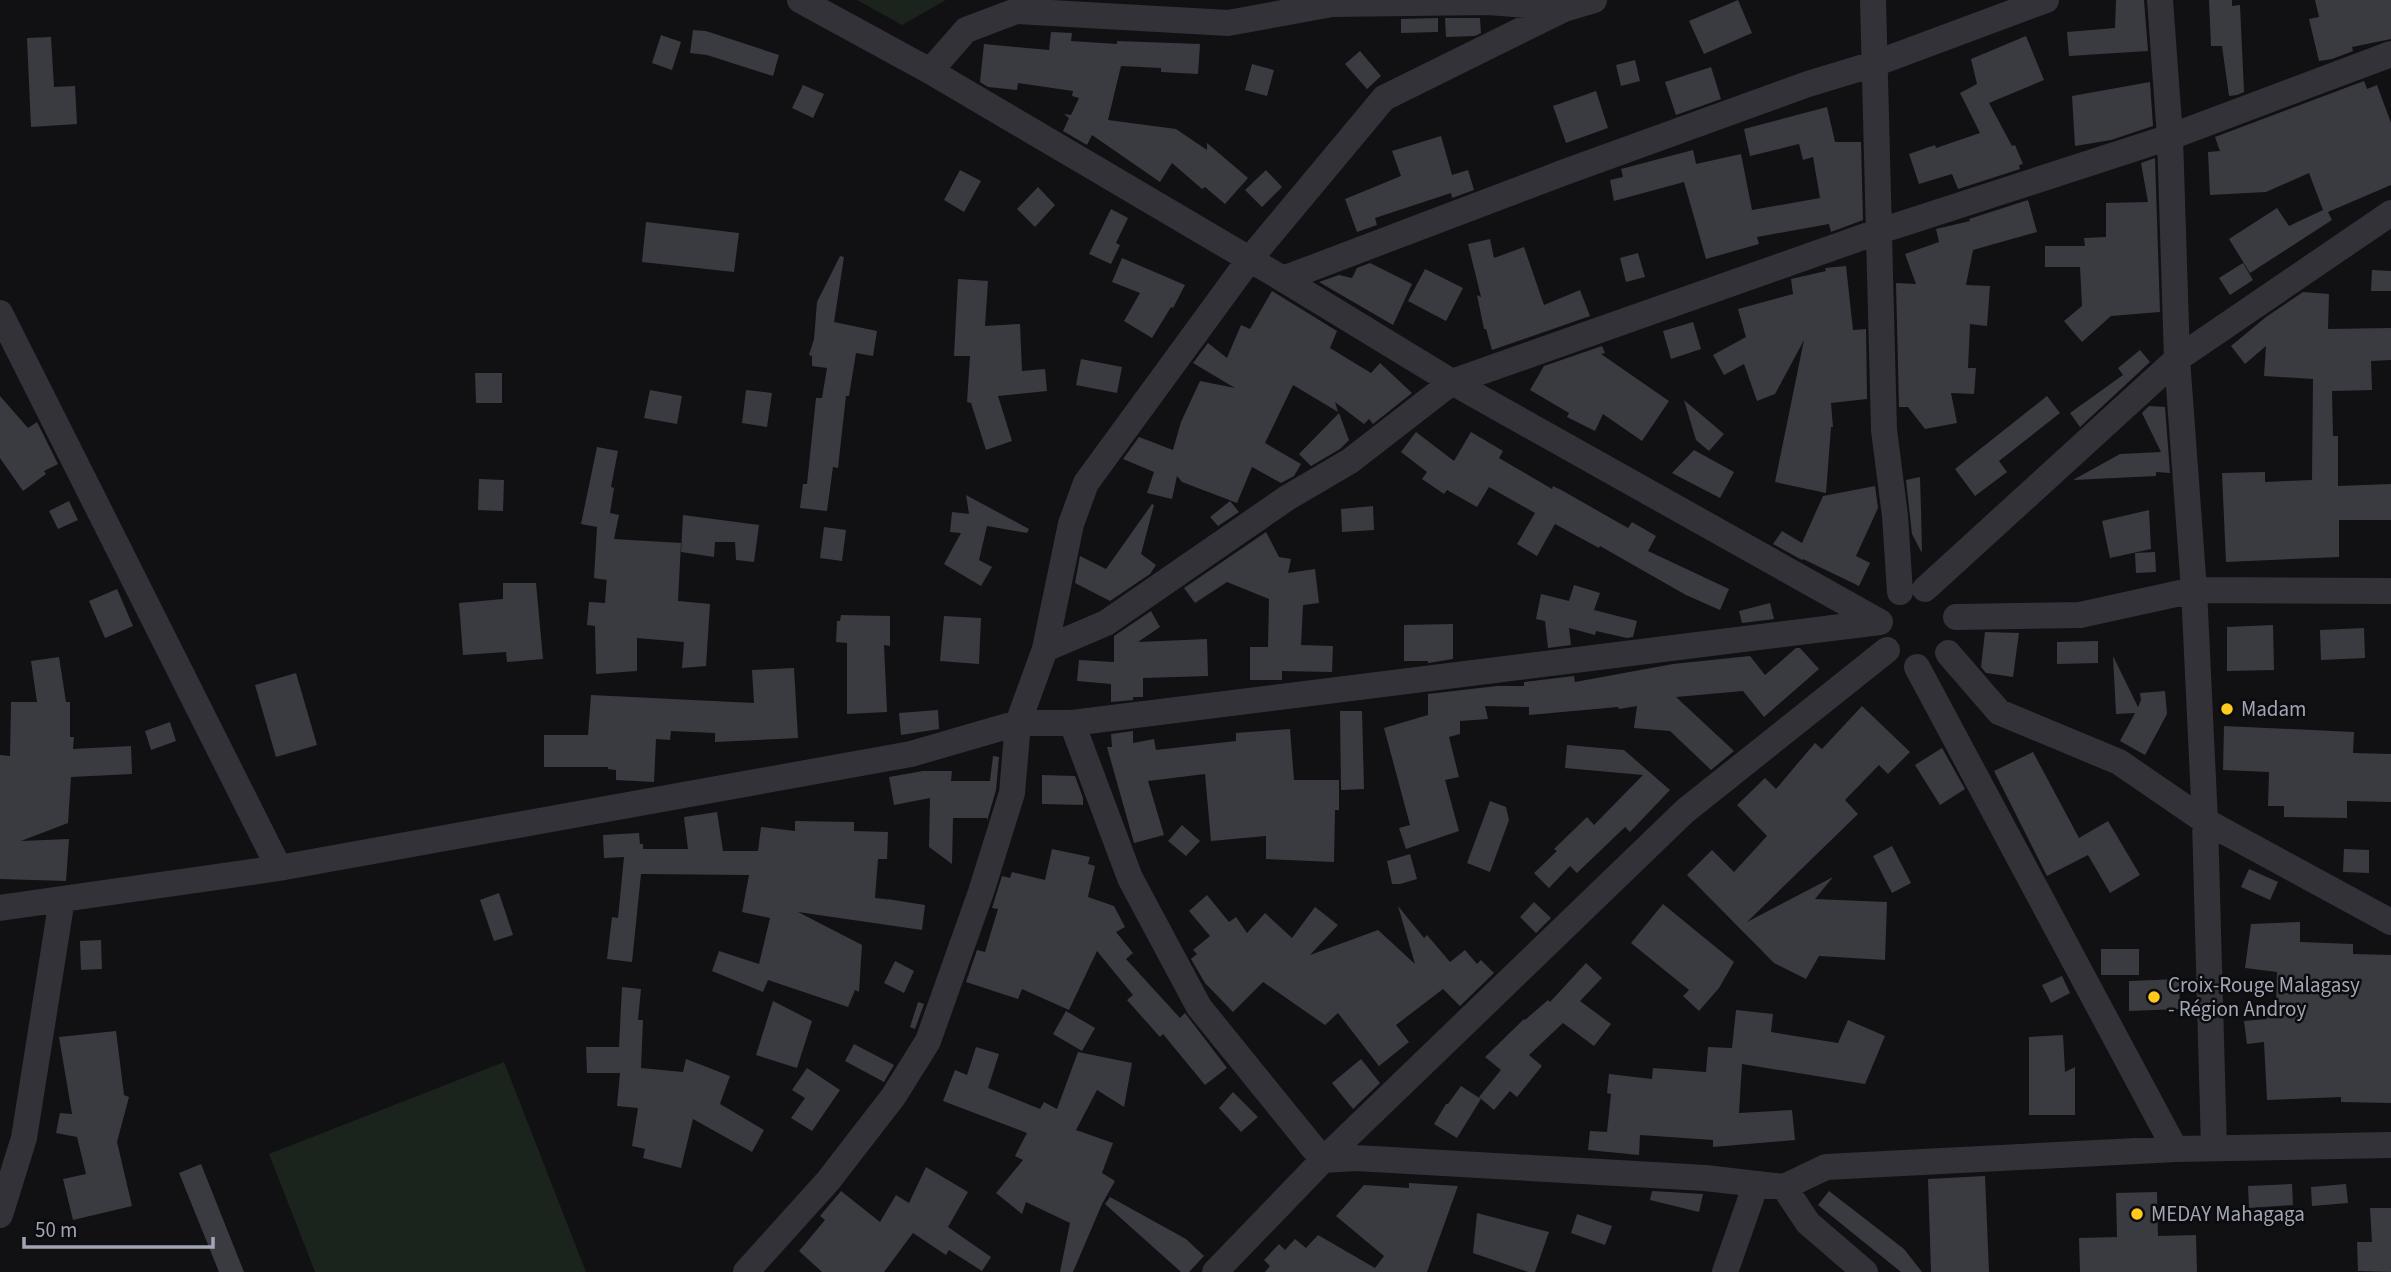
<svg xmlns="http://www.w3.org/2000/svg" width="2391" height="1272" viewBox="0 0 2391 1272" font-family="'Source Sans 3',sans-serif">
<rect width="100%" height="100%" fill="#111113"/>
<path fill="#1b231d" d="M857,0H946L902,25Z
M504,1062L586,1272H315L269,1154Z"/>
<path fill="#3a3b41" d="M1738,0L1752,33L1704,54L1689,21Z
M2116,0H2144L2148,51L2069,56L2067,32L2115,28Z
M2209,0H2232V6L2240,5L2244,92L2237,95L2229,96L2222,46H2211Z
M2315,0H2391V39L2352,47L2353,51L2332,59L2319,61L2309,19L2319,17Z
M1438,18V32L1401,33V19Z
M1445,18H1480L1481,33L1475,36L1446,37Z
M693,30L706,31L779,55L773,76L707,55L690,53Z
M1051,32L1072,33L1071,41L1117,44V41L1200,44L1198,74L1161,72V68L1121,66L1108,120L1176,129L1207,150V143L1248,178L1225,204L1205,187L1202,189L1172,163L1160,182L1092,135L1087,145L1063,131L1069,118L1064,114L1071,115L1079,98L1072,96L1073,91L1018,83L1017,90L988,87L980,82L984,44L1049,50Z
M661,35L681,42L672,70L652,63Z
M2026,36L2044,80L1989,103L2012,146L2015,145L2023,164L2019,165L2020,169L1958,189L1952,174L1919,184L1909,154L1935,145L1936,148L1980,133L1960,93L1977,84L1971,59Z
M51,37L54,87L75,86L77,124L31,127L27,38Z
M1360,51L1381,76L1367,89L1345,64Z
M1635,60L1640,81L1621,86L1616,65Z
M1252,64L1274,70L1267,96L1245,90Z
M1711,67L1721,99L1676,115L1665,82Z
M2364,81L2367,89L2377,85L2391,123V185L2328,212L2332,220L2250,273L2229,239L2277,208L2289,226L2323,210L2309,173L2266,192L2210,195L2208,152L2220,151L2215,137Z
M2150,82L2153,126L2111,140L2075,146L2072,96Z
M803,85L824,94L813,118L792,108Z
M1596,91L1608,128L1566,143L1553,106Z
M1827,107L1835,142H1861L1863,220L1831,232L1829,224L1757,237L1759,244L1706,259L1684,182L1614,201L1610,180L1623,177L1621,169L1693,150L1696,164L1741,154L1752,210L1820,198L1813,157L1803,160L1799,144L1750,156L1744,129Z
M1441,136L1452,175L1468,170L1474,190L1452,198L1451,193L1375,218L1377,225L1357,232L1345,199L1401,176L1392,151Z
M2155,158L2160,312L2111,316L2082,342L2064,321L2082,306L2080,267H2045V246H2085L2084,238L2106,237V203L2148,202L2141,163Z
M960,170L981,181L964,212L944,200Z
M1266,170L1282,187L1262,207L1245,190Z
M1038,187L1055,205L1035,227L1017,209Z
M2028,200L2037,232L1973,250L1966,285L1990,286L1987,326L1970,324L1968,368H1976L1974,394L1951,393L1957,423L1925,429L1908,407H1899L1896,283L1916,284L1905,254L1939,242L1936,229L1970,221L1969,219Z
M1111,209L1128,218L1116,243L1120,245L1111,264L1089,254Z
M646,222L739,233L734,272L642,262Z
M1490,239L1494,258L1524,247L1544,305L1580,290L1590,316L1492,350L1486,329H1484L1477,295L1481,297L1468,244Z
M1638,253L1645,277L1626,282L1620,258Z
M840,256L844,257L834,322L877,331L873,356L856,353L849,396H846L838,468L833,467L827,511L800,508L803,484H807L816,398H822L827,368L812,366V356L809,355L814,339L817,302Z
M1122,258L1185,285L1173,308L1171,307L1152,338L1124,321L1140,293L1112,282Z
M1370,263L1412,284L1393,325L1319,282L1339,275L1352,278L1357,268Z
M2243,263L2253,280L2230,295L2219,278Z
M1846,266L1853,330L1866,329L1867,399L1831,403L1833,427H1831L1826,493L1775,482L1804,340L1775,394L1757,401L1744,364L1724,375L1713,355L1746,337L1738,309L1793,294L1791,279L1826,271L1825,268Z
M1425,269L1463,288L1446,321L1408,301Z
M2372,270L2391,271V291H2371Z
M958,279L988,281L985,326L1020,324L1022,371L1045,369L1047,391L998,396L1012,441L986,450L971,403L967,402L970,356H954Z
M1272,291L1337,331L1330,348L1371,373L1380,363L1412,393L1373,424L1369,419L1364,424L1335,402L1338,412L1293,385L1265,443L1301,464L1294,476L1281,483L1252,467L1237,503L1182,482L1177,476L1172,499L1147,493L1154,472L1123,459L1139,437L1173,450L1181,422L1200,381L1235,388L1193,363L1208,343L1227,358L1241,325L1250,329Z
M2303,292L2329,294L2328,329L2391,328V360L2371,361L2372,390L2332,391L2333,436H2338V486L2391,484V520H2339V557L2226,562L2222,473L2265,472V482L2312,480L2313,379L2264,376L2266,346L2245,364L2231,346L2266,317Z
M1693,322L1701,349L1671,359L1663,331Z
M1602,346L1605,353L1601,354L1669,401L1642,441L1603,414L1595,431L1567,417L1569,413L1530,390L1544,366Z
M2140,350L2150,362L2080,427L2070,413L2123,375L2118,368Z
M1081,359L1122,367L1117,393L1076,385Z
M475,373H502V403H476Z
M650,390L682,396L677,424L644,418Z
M746,390L772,393L767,427L742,423Z
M0,396L28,428L37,422L58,464L44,471L46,474L23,491L0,458Z
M2047,396L2060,413L1999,461L2007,472L1975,496L1955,469Z
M1684,400L1724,434L1709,451L1696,440Z
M2149,406L2165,407L2170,473L2156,472V476L2073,480L2120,454L2161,452L2142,413Z
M1339,413L1349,440L1340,449L1311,466L1299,454Z
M1416,432L1454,461L1471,432L1503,451L1499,458L1552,489L1553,486L1563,491L1628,528L1632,522L1656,536L1648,551L1729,589L1720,610L1686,595L1600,546L1599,548L1555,524L1537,556L1517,544L1535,513L1489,487L1477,507L1447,490L1444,494L1422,479L1427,472L1401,452Z
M597,447L618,451L611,487L614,488L610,513L619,515L614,539L681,543L678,601L710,604L706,666L682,668L684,642L637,638V671L596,674L595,626L587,625L589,602L605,603L607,575V580L594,578L597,527L581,524Z
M1694,450L1734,472L1720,498L1672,473Z
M1920,477L1921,510L1922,553L1912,534L1906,480Z
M479,479L504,480L503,511L478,510Z
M1875,486L1878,508L1856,556L1870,563L1859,586L1803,559L1802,560L1773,544L1782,531L1802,543L1823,496Z
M966,495L1029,529L1027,533L987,526L979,560L992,567L981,586L944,564L961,533L950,532L952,512L969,514Z
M69,501L78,520L58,529L49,511Z
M1230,501L1239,512L1218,526L1210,517Z
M1152,504L1154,505L1141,554L1156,565L1150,574L1110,601L1075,583L1080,556L1106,569Z
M1373,506L1374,530L1342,532L1341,509Z
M2149,510L2151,549L2110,558L2102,521Z
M683,515L759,525L754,562L736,560L735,542H715L714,557L681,552Z
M824,527L846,530L842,561L820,558Z
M1266,532L1279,557L1291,559L1288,573L1315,569L1319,603L1303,605L1301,645L1333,646L1332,672L1282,671V680H1250V647H1268L1269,599L1227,582L1195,603L1184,588Z
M2155,552L2156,572L2136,573L2135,553Z
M503,583H536L543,659L507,662L506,652L463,655L459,603L503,599Z
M1574,585L1600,593L1594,610L1637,621L1633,637L1627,638L1596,631L1595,635L1569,628L1571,645L1548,648L1545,621L1536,619L1541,594L1569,601Z
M117,589L133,626L105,638L89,601Z
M1770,603L1774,619L1742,623L1739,611Z
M1151,611L1160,627L1138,642L1207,639L1208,676L1143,678V697H1133V700L1111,702V684L1077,681L1079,660L1114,662V636Z
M841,615L890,616V646L884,645L887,712L847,714V643L836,642L837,621H840Z
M944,616L981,618L979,664L940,661Z
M1453,624V659L1428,663V661H1404V625Z
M2273,625L2274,670L2227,671V627Z
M2364,628L2365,658L2321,660L2320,630Z
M1985,632L2019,633L2013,677L1986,673L1981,667Z
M2098,641V663L2057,664V642Z
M1796,648H1800L1819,669L1764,717L1743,691L1676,697L1734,751L1711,770L1670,731L1634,728L1637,706L1619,709L1618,707L1529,715V707L1485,706L1488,719L1460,721V734L1449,737L1459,777L1445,780L1459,831L1406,849L1399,828L1410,825L1384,728L1428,715V694L1497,686H1524V682L1574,676L1575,682L1673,664L1750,656L1765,675Z
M2113,656L2138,707L2141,700L2140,693L2165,691L2167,714L2145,755L2120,741L2135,713L2116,714Z
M59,657L66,702H70V737H74L73,749L131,746L132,774L71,777L68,823L21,841L69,839L66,881L0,879V755L10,756L11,702H37L31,661Z
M794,668L798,738L715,742V733L671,731L670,740L656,739L654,782L616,780V770L608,769V767H544V735H588L591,695L754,703L752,670Z
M296,673L317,745L276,757L255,685Z
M1862,706L1910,752L1888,774L1879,765L1845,800L1858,814L1747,922L1833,877L1815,899L1887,902L1885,960L1819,956L1806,979L1774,963L1687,875L1712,850L1734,872L1767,836L1737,805L1765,778L1776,789L1815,743L1822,749Z
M938,710L939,729L901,735L899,713Z
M1340,711H1362L1364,789L1341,790Z
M170,722L176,741L151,750L145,731Z
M2224,726L2354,732L2353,753L2391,754V802L2347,801V818L2284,817V806H2268L2269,772L2223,770Z
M1290,729L1294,780H1339V810H1335L1334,862L1266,859V836L1211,841L1205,774L1148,781L1164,835L1134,843L1107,747H1112L1111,734L1133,731V743L1154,739L1156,750L1236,741V733Z
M1567,745L1624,750L1670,790L1630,832L1625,827L1577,873L1570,866L1549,888L1534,873L1557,851L1554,849L1587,817L1594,825L1643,775L1565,768Z
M1942,748L1965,789L1940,805L1915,765Z
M2033,752L2079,838L2108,821L2140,875L2110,893L2088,855L2047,876L1994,771Z
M993,756L999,757L996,790L987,821V818H953L952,864L929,847L930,798L894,805L889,777L923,771H952L951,781H990Z
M1042,775L1075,776L1083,798V805L1042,804Z
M1490,801L1506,807L1509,820L1490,872L1467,863Z
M717,812L723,851H758L761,827L795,831V821L854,822V831L888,832L887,859H878L875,898L886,899V901L887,899L925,905L922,930L798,912L862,945L859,992L855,990L848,1007L768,980L763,992L712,971L719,951L759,964L770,918L742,912L749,875L641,874L632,962L607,959L612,917L618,918L624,857L604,858L603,835L639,833L640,844H643V849H688L684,817Z
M1182,825L1200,841L1186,856L1168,841Z
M1892,846L1911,883L1892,893L1873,856Z
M1052,849L1090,857L1088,864L1095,866L1088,897L1114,906L1125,927L1116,932L1133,953L1126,959L1180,1018L1185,1013L1227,1068L1205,1085L1163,1034L1160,1037L1127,1000L1133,995L1097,951L1069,1010L1022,989L1018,999L966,982L977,950L985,952L998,909L992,908L1002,876L1010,878L1012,872L1045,880Z
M2344,849L2369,850V873L2343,872Z
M1410,854L1417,879L1400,884H1392L1387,861Z
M2249,869L2278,882L2270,900L2241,887Z
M499,893L513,935L494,941L480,900Z
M1207,895L1229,922L1236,917L1247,933L1265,913L1292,938L1315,907L1338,925L1310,955L1378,930L1415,964L1398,906L1424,938L1427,935L1450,962L1465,950L1477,964L1481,960L1494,973L1460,1006L1443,989L1396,1025L1409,1042L1379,1066L1338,1013L1325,1025L1263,982L1233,1012L1205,983L1191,959L1197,954L1193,950L1210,936L1189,911Z
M1534,902L1551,918L1536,933L1520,917Z
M1663,904L1734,962L1719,988L1699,1011L1683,996L1689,990L1631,943Z
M2300,922V942L2353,944V954L2391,955V1103L2341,1102V1097L2267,1100L2264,1042L2247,1044L2244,1021L2267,1019V1010H2276L2277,972L2245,968L2251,924Z
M101,940L102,969L81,970L80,941Z
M2101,949H2139V975H2101Z
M895,961L914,971L904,993L884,983Z
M1586,963L1602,978L1580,1001L1611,1024L1594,1046L1563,1023L1529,1055L1542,1066L1517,1097L1510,1091L1494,1110L1479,1097L1501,1070L1485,1057L1524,1019L1525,1020L1548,1000L1550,1002Z
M2062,976L2070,993L2051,1003L2042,985Z
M2179,979L2180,1009L2129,1011V981Z
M622,987L641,989L638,1020H643L641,1068L683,1072L686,1059L730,1076L720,1104L764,1130L752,1152L693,1119L681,1168L643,1158L645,1149L632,1146L638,1108L617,1106L620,1073H587L586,1047H619Z
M773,1001L812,1021L797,1068L756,1055Z
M918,1002L924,1004L915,1029L910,1027Z
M1736,1010L1773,1014L1771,1032L1838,1043L1848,1020L1885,1036L1865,1084L1742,1064L1739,1113L1792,1110L1795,1140L1713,1147V1140L1640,1135L1639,1155L1588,1150L1590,1131L1607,1132L1611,1094L1607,1093L1609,1074L1652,1079L1653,1068L1706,1072L1708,1047L1732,1048Z
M1066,1011L1095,1028L1082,1051L1053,1034Z
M116,1031L124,1095L129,1097L117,1142L132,1206L73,1220L63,1179L86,1174L77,1137L56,1133L60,1113L72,1114L59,1037Z
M2063,1035L2065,1072L2075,1067V1115H2029V1037Z
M854,1044L894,1065L884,1082L845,1061Z
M976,1047L999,1054L988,1088L1040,1109L1044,1102L1057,1109L1078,1052L1132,1063L1124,1107L1097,1090L1076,1130L1113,1143L1102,1173L1115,1181L1102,1204L1073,1272H1060L1070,1223L1026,1202L1022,1214L996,1193L1023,1160L1015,1156L1027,1133L943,1101L955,1070L967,1075Z
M1361,1059L1380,1083L1353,1109L1332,1083Z
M807,1068L840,1090L812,1131L791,1118L805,1098L792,1090Z
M1461,1086L1481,1099L1457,1138L1434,1124L1446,1104H1448Z
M1233,1092L1258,1117L1241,1132L1219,1108Z
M201,1164L244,1272H219L179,1173Z
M926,1167L968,1192L948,1227L991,1257L982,1271L949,1250L946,1255L913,1233L884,1272H822L799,1251L825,1220L820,1216L841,1191L880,1222L896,1195L909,1203Z
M1985,1176L1989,1272H1931L1928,1179Z
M1409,1183L1458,1186L1427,1272H1265L1270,1266L1264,1260L1279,1244L1285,1250L1295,1239L1306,1248L1318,1235L1375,1268L1384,1256L1336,1216L1364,1185L1409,1188Z
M2292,1184L2293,1205L2249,1208L2248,1186Z
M2346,1184L2348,1203L2312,1206L2311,1187Z
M1652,1191L1703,1194L1699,1212L1650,1200Z
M1829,1191L1904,1249L1922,1272H1901L1818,1205Z
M2157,1192L2158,1236L2196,1235L2197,1272H2080L2079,1238L2117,1237L2116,1193Z
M1110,1197L1186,1239L1204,1256L1189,1272H1181L1105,1204Z
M2370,1208H2391V1272L2358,1271L2357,1242H2372Z
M1477,1213L1549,1232L1535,1272H1528L1473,1253Z
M1577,1214L1612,1226L1605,1245L1571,1233Z"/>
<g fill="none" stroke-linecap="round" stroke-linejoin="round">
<path stroke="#323238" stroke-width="26" d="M800,0L930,71L1283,279L1452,382L1880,622
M1873,0L1884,430L1895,516L1900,592
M2160,0L2170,137L2177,359L2194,590L2205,821L2214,1148
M930,71L966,30L1016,11L1228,23L1332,4L1488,2L1562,8
M1283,279L1565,172L1808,84L1874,64L2046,0
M0,313L279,868
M1925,589L2177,359L2391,213
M1956,617L2080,615L2194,590L2391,591
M1045,649L1106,623L1287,498L1350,461L1452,382L1880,231L2170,137L2391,54
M1948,653L1999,712L2119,762L2205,821L2391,922
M1917,667L2175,1149
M1072,723L1130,878L1199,1007L1323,1160L1356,1158L1705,1178L1784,1187L1826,1167L2175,1149L2391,1145
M0,908L279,868L911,754L1018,723H1072L1880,622
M1784,1187L1808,1223L1865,1272
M0,1215L24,1138L62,899
M746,1272L828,1181L893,1097L928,1041L981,892L1012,793L1018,723L1045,649L1071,524L1086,483L1249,260L1384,98L1564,9L1594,0
M1215,1272L1323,1160L1685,811L1887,650
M1725,1272L1756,1184"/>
</g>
<g fill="#ffc91d" stroke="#0c0c0e" stroke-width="2.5">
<circle cx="2227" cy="709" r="7"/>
<circle cx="2154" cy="997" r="7"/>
<circle cx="2137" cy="1214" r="7"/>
</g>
<g text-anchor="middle" stroke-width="5" stroke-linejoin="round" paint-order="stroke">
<g font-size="21" fill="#a1a5b5" stroke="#0c0c0e" text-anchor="start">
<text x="2241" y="716">Madam</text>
<text x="2168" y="992">Croix-Rouge Malagasy<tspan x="2168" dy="24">- Région Androy</tspan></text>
<text x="2151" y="1221">MEDAY Mahagaga</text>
</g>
</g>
<path d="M24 1237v10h189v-10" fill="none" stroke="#a1a5b5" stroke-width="3.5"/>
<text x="35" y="1237" font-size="21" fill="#a1a5b5" stroke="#0c0c0e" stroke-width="5" paint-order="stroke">50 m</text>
</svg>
